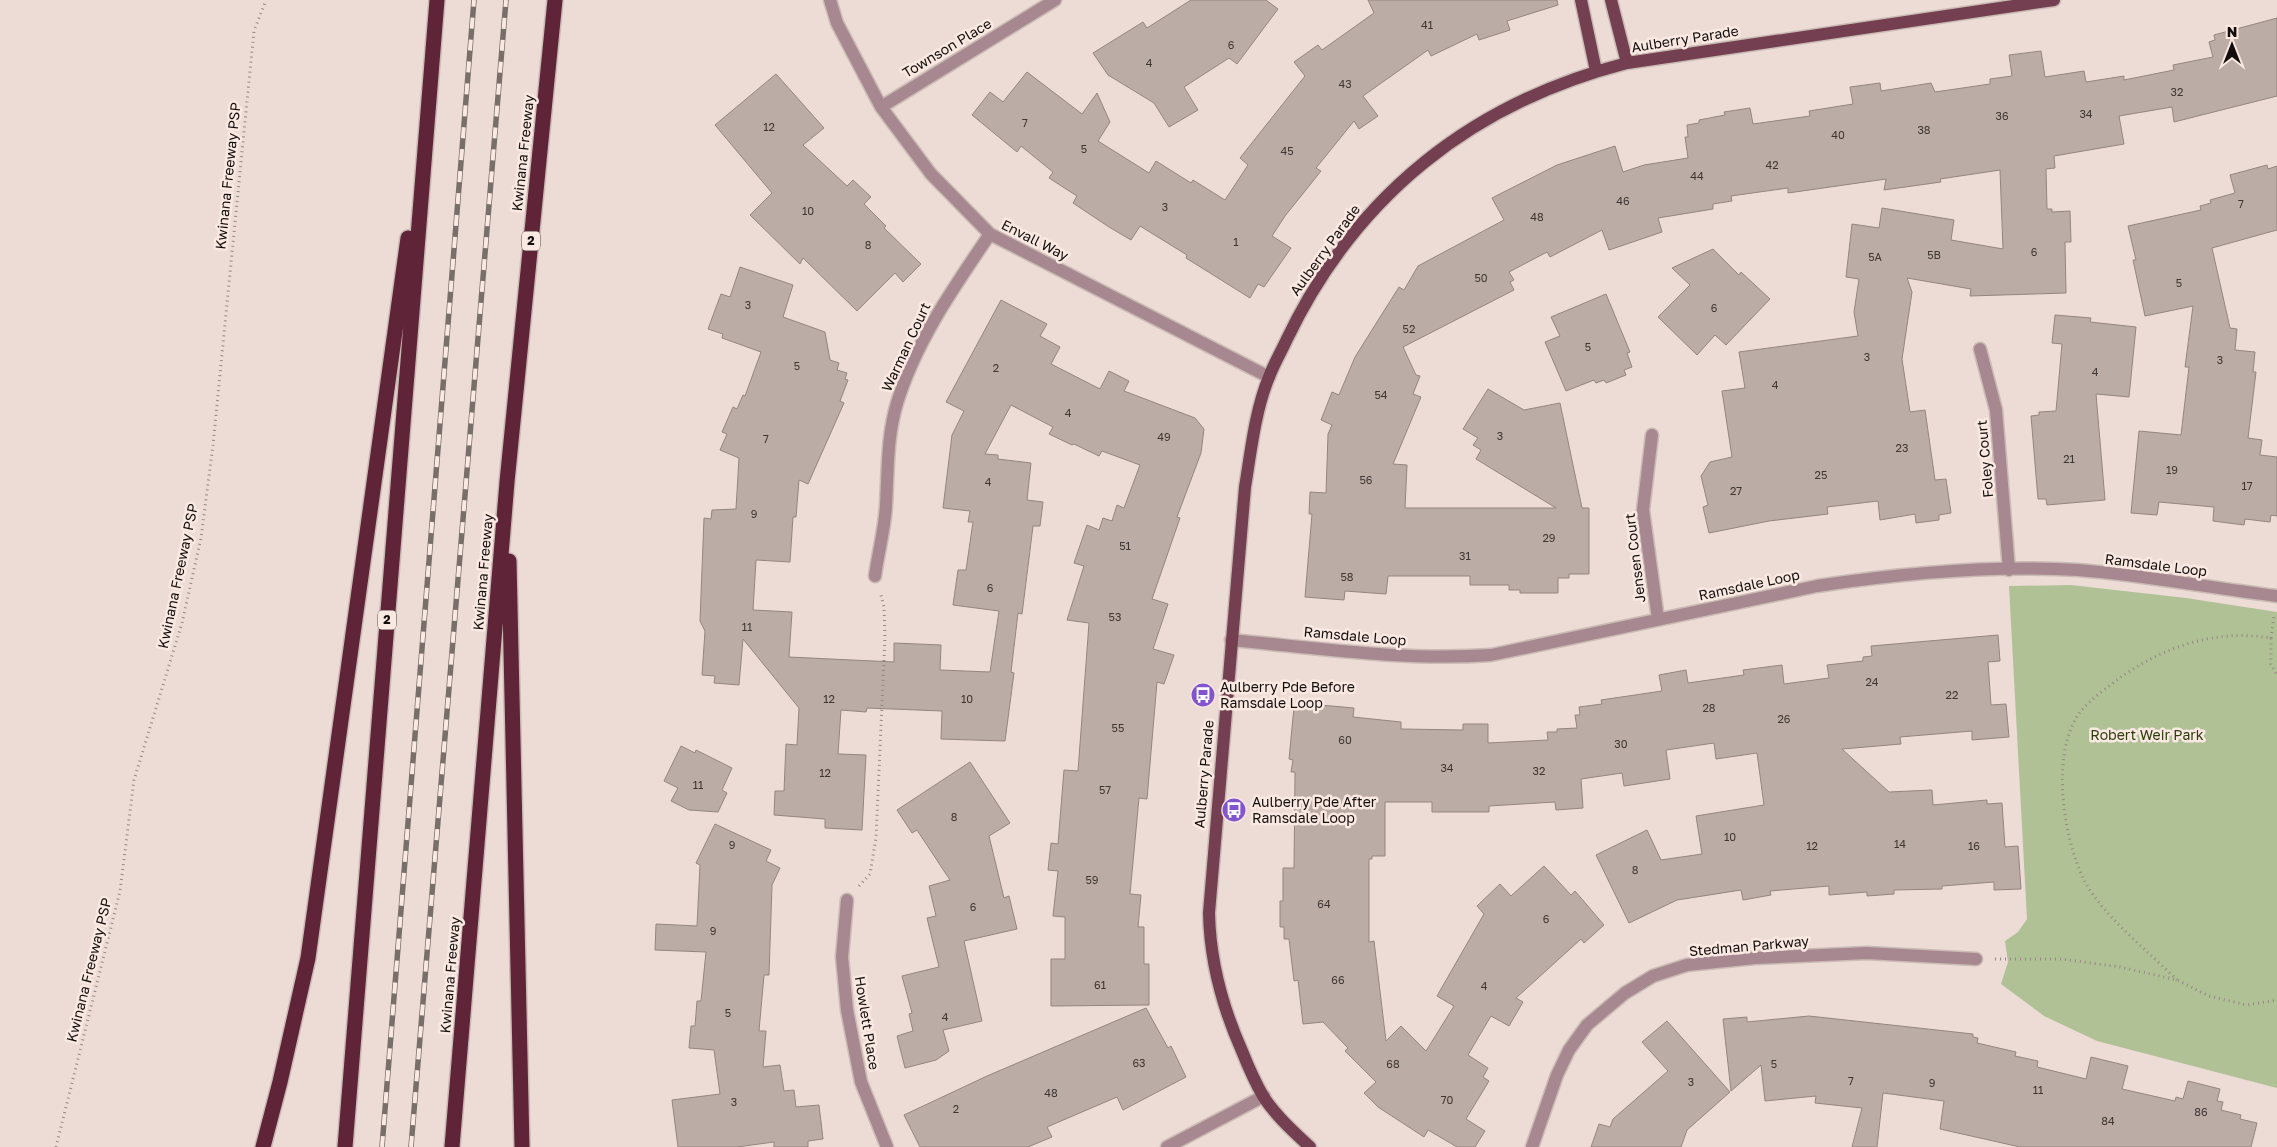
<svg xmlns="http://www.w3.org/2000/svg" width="2277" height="1147" viewBox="0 0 2277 1147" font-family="'Golos Text',sans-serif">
<rect width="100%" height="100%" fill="#eddcd5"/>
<path fill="#b0c196" d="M2071,585L2186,598L2277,612V1088L2097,1041L2044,1016L2001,984L2008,962L2005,941L2018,932L2027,919L2009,586Z"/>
<path fill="#bcaca6" stroke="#95857f" d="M1191,0H1266L1278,9L1237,64L1229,58L1184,87L1198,110L1169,127L1154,103L1108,75L1093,53L1143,22L1147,28Z
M1368,0H1557L1558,5L1507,21L1510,30L1479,40L1477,34L1431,56L1428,50L1363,96L1378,116L1359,129L1354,121L1316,168L1321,171L1285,216L1272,236L1291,248L1264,287L1258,284L1250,298L1186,258L1187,255L1140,226L1131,240L1109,227L1073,203L1077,196L1049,178L1053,172L1021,146L1017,152L972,115L990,92L1003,102L1027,72L1082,114L1097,93L1110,122L1098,141L1149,173L1156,161L1191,183L1193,180L1225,200L1248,165L1240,158L1305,76L1294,62L1318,45L1322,50L1374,13Z
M2277,18V96L2174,122L2172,107L2119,116L2124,144L2054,156L2055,168L2046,169L2047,209H2052V212L2070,211L2071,242H2065L2066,293L1970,296L1971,289L1907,278L1912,292L1902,359L1910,412L1925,410L1935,480L1946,479L1951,513L1939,515V520L1916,523L1915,514L1880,520L1878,501L1827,507L1828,514L1769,521L1709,533L1703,507L1708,505L1701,476L1710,462L1732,457L1722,391L1745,388L1739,352L1858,336L1854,312L1859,279L1846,277L1852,224L1879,228L1882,208L1954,220L1951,240L2003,249L2000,170L1940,179L1941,182L1884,190L1886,179L1788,193V188L1731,196L1732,201L1713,204V209L1658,218L1662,232L1609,250L1602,230L1550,257L1547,252L1509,272L1514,280L1510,282L1514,290L1403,347L1416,375L1420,376L1413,394L1421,397L1393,464L1407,465L1405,508H1556L1476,459L1481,450L1473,445L1478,438L1463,429L1488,389L1524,410L1560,403L1582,508H1589V574H1569V578H1558V593H1520V590H1509V585H1470V576H1388L1386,594L1345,591L1344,600L1305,597L1312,514H1309L1310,492L1326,493L1328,434L1332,425L1321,420L1332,392L1339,395L1355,357L1399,287L1404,290L1418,266L1504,220L1492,198L1557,165L1615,146L1623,172L1644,165L1688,158L1685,137H1688L1687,125L1699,123V120L1725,115L1724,112L1750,108L1753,124L1810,116L1809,111L1853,104L1850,87L1880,83L1881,91L1931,83L1935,92L1990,84V79L2012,76L2009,55L2041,51L2045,77L2084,71L2086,82L2124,76V80L2174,70L2173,65L2213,57L2209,42L2215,40L2214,35Z
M776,74L824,128L803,145L847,186L853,180L871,197L864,204L886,226L884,228L921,264L903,282L895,273L857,311L803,258L800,264L750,215L772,193L715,125Z
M2267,165L2268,169L2277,166V230L2212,248L2230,328L2237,329L2235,350L2255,352L2253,372H2256L2248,438L2262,440L2260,455L2277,457V516L2271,515L2270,522L2245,519L2244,525L2213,521L2214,507L2159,502L2157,515L2131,513L2139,431L2181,435L2189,367H2185L2193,306L2145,316L2133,260H2136L2128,226L2201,210L2200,206L2211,203L2210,200L2235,193L2230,175Z
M1713,249L1739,275L1741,272L1770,299L1726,345L1715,335L1697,355L1658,317L1690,285L1672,268Z
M740,267L793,285L783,317L825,332L830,360L839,363L837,370L847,373L845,379L848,380L840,401L844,403L808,484L799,480L796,517H793L790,562L756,560L753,610L792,612L789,657L894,662V643L941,645L940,670L990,672L999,611L953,605L958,570H966L973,522H968L970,511L943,508L952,435L964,411L946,402L1001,300L1047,324L1040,336L1060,347L1051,364L1100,389L1109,371L1129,381L1124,391L1195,418L1204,429L1201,453L1177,517L1180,518L1152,599L1168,604L1153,649L1174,655L1164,684L1157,682L1147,799L1139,798L1130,894L1141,895L1138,927H1144V964H1149V1005L1051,1006V959H1065V917L1053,916L1058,871L1048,870L1051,843L1058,844L1064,770L1078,771L1089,623L1067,620L1084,566L1074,563L1087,525L1099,530L1103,518L1112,521L1117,505L1124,508L1140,465L1102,451L1099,456L1074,444L1072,445L1049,434L1053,427L1011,405L985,454L998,455V459L1031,463L1027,500L1043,502L1040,526H1033L1022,614L1018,613L1011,672L1014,673L1005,741L941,739L942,711L867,708L866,712L841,710L838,754L866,755L862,830L825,828V819L774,815L775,791H784L786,744L797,745L799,708L743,639L739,685L714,683L715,676L702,675L705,631L700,621L704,518L711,519L712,510L736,509L739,458L720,450L727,434L722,432L733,407L737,409L743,395L745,396L761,352L722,338L723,334L708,329L721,294L730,297Z
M1606,294L1630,352L1627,353L1632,367L1624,370L1626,375L1606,383L1604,380L1596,383L1594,380L1566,391L1545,342L1560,336L1551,317Z
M2055,315L2091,318L2090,322L2136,327L2129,397L2096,394L2105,500L2047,505L2046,499H2038L2031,416L2039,415V412L2056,411L2062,344L2052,343Z
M1998,635L2000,661L1988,662L1991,705L2006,704L2009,737L1972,740V731L1900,737L1901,744L1842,749L1889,792L1932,790L1933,805L1987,800V804L2002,803L2005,847L2018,846L2021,889L1994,890V882L1942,886V889L1894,890V894L1867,896V892L1829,895V886L1770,891L1771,895L1743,900L1741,890L1677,900L1629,923L1596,855L1647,830L1661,860L1702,854L1696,816L1764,805L1757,753L1716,759L1714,743L1666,750L1670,779L1624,786L1622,773L1581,779L1583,808L1556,810L1555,802L1489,806V812H1432V802H1385V856H1372V859H1369V942L1374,941L1386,1041L1401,1026L1426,1051L1454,1006L1437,996L1484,914L1477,906L1500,884L1511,896L1544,866L1571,895L1575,891L1604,925L1584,943L1581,939L1516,998L1523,1002L1509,1026L1491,1016L1468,1055L1488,1068L1483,1077L1489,1081L1466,1119L1485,1131L1475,1147H1457L1428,1130L1424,1137L1378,1107L1364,1093L1376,1082L1345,1051L1348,1048L1323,1022L1303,1024L1298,980L1294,981L1289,939H1284V927H1280V901H1283V868H1294L1295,772H1291L1293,760L1289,759L1294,707L1319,710L1320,705L1354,708L1353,717L1401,722V729L1463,730V724H1488V743L1548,740L1547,732H1557V729L1577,728L1575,715H1580L1579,707L1602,704L1601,700L1662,691L1659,675L1686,670L1688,683L1744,675L1743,670L1782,665L1784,684L1829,678L1827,665L1863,661V657L1872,656L1871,646Z
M681,746L695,753L696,750L732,768L722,790L727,793L718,812L689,810L671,801L678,788L664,781Z
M970,762L1010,823L989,836L1004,898L1009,896L1017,929L964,941L982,1021L943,1030L949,1051L936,1060L905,1068L897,1036L913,1031L909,1014L912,1013L902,976L939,967L927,918L936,916L929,886L950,880L917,830L912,833L897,810Z
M715,824L771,850L766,861L780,868L772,885L769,975H764L759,1031H766L763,1067L780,1065L784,1091L794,1090L796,1107L819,1105L823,1139L808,1141V1147H774V1142L737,1147H678L672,1100L720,1094L714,1050L689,1048L691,1026H695L697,1001H701L706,952L655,950L656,924L697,926L700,865L696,863Z
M1146,1008L1168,1048L1171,1046L1186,1077L1123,1110L1117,1097L1047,1127L1052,1137L1028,1147H920L904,1115L987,1076Z
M1809,1016L1973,1034V1037L1978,1038L1977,1043L2016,1052L2015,1056L2038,1061L2037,1067L2086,1079L2091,1057L2128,1066L2122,1089L2175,1101L2176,1097L2183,1099L2188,1081L2220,1089L2217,1101L2223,1102L2221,1110L2241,1115L2240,1119L2257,1123L2251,1147H2020L1940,1129L1944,1101L1883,1093L1877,1147H1852L1862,1108L1815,1103L1816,1096L1765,1101L1761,1065L1731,1091L1723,1019L1747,1017V1022Z
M1667,1021L1730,1092L1687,1130L1681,1147H1591L1599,1124L1610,1127L1613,1119L1668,1071L1642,1042Z"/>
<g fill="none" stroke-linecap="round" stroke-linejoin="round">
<defs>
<path id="minor" d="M830,0L837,23L881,107L931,174L990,234L1269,377
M881,107L1055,0
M1980,349L1996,410L2009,570
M1652,435L1643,510L1658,619
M875,576C878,553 885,528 886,505C888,470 887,436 897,403C916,341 954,287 990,234
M1231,640C1317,648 1404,661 1491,655L1817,586C1903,573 1991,565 2078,570C2144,575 2211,588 2277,596
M847,900L842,957L847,1010L861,1082L887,1147
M1167,1147L1264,1096
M1532,1147L1557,1075L1569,1050L1587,1025L1625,993L1653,976L1687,965L1755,958L1867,953L1976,959"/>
<path id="major" d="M1581,0L1596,71
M1611,0L1627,63
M1310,1147C1294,1132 1275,1115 1263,1096C1255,1082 1248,1066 1242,1051C1222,1006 1210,962 1209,913L1245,487C1251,451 1255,411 1269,377C1274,364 1281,352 1287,339C1356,195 1472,103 1627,63L2054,0"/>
<path id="highway" d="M509,561L522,1147
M263,1147L280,1082L308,958L408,238
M345,1147L437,0
M452,1147L507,482L555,0"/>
</defs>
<use href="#minor" stroke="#cabbb5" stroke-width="15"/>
<use href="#major" stroke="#cabbb5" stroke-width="15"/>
<use href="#highway" stroke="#cabbb5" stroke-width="18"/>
<path stroke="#948883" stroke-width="3" stroke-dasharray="1 4" stroke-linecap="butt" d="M2271,638L2274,616
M859,886L870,874L876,838L885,637L884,607L881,595
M1995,959H2062L2120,967L2177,980L2209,996L2247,1005L2277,1000
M2177,980C2149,952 2102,915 2084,880C2063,837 2051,756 2078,715C2085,704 2099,694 2109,686C2155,650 2211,628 2271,638V664L2277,675
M56,1147L120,891L134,780L182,623L201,538L213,445L254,31L266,0"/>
<use href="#minor" stroke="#a88890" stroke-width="12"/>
<use href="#major" stroke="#743f50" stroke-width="12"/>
<use href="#highway" stroke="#602439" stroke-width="15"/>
<defs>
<path id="rail" d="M382,1147L474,0
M411,1147L506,0"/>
</defs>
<use href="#rail" stroke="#796f6a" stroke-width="5.5"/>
<use href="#rail" stroke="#fae9e2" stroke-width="4" stroke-dasharray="11" stroke-linecap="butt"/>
</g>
<defs>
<symbol id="bus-disc" viewBox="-11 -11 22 22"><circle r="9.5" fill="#8255ce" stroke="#fae9e2"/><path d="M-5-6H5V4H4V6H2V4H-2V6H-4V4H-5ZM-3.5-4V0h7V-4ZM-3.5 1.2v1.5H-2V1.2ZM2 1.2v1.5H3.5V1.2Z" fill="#fff"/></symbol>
</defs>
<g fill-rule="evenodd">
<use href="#bus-disc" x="1189" y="681" width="28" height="28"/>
<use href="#bus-disc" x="1220" y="796" width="28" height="28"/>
</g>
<g text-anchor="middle" stroke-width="5" stroke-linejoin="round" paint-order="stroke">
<g font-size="11" fill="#3d3632">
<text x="1427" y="29">41</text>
<text x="1231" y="49">6</text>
<text x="1149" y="67">4</text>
<text x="1345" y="88">43</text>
<text x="2177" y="96">32</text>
<text x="2086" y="118">34</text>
<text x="2002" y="120">36</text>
<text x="1025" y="127">7</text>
<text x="769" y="131">12</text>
<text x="1924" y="134">38</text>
<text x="1838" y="139">40</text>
<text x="1084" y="153">5</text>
<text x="1287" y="155">45</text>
<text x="1772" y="169">42</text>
<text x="1697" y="180">44</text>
<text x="1623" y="205">46</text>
<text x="2241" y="208">7</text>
<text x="1165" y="211">3</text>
<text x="808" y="215">10</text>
<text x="1537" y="221">48</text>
<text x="1236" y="246">1</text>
<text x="868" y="249">8</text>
<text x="2034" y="256">6</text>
<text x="1934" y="259">5B</text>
<text x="1875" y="261">5A</text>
<text x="1481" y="282">50</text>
<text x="2179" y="287">5</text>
<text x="748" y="309">3</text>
<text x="1714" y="312">6</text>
<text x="1409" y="333">52</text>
<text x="1588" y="351">5</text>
<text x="1867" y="361">3</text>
<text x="2220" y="364">3</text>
<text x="797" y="370">5</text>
<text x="996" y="372">2</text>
<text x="2095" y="376">4</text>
<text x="1775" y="389">4</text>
<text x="1381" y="399">54</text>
<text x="1068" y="417">4</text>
<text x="1500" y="440">3</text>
<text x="1164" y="441">49</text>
<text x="766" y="443">7</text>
<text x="1902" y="452">23</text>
<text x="2069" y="463">21</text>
<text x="2172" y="474">19</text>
<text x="1821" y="479">25</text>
<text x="1366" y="484">56</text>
<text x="988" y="486">4</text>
<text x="2247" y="490">17</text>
<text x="1736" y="495">27</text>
<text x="754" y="518">9</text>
<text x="1549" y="542">29</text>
<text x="1125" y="550">51</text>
<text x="1465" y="560">31</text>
<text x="1347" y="581">58</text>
<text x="990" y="592">6</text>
<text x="1115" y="621">53</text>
<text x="747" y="631">11</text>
<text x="1872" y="686">24</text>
<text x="1952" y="699">22</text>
<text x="829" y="703">12</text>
<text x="967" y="703">10</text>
<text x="1709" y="712">28</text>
<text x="1784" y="723">26</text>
<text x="1118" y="732">55</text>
<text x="1345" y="744">60</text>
<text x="1621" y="748">30</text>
<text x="1447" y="772">34</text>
<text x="1539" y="775">32</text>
<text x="825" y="777">12</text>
<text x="698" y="789">11</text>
<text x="1105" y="794">57</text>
<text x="954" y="821">8</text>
<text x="1730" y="841">10</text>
<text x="1900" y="848">14</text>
<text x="732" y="849">9</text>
<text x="1812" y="850">12</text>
<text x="1974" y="850">16</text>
<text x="1635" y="874">8</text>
<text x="1092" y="884">59</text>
<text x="1324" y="908">64</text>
<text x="973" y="911">6</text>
<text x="1546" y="923">6</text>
<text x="713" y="935">9</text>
<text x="1338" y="984">66</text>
<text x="1100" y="989">61</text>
<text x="1484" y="990">4</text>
<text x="728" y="1017">5</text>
<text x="945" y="1021">4</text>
<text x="1139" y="1067">63</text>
<text x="1393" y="1068">68</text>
<text x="1774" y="1068">5</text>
<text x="1851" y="1085">7</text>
<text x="1691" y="1086">3</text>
<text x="1932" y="1087">9</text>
<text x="2038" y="1094">11</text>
<text x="1051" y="1097">48</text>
<text x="1447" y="1104">70</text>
<text x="734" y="1106">3</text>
<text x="956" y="1113">2</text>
<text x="2201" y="1116">86</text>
<text x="2108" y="1125">84</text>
</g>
<g fill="#fae9e2" stroke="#58504c" stroke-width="1">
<rect x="522" y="231.5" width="18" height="19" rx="4"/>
<rect x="378" y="610.5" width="18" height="19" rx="4"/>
</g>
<g font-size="12" font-weight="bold" fill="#130e0c">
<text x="531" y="245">2</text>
<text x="387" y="624">2</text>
</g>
<g font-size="14" fill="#130e0c" stroke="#fae9e2">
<text transform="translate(1685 39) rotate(-9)" y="5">Aulberry Parade</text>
<text transform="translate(947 48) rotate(-31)" y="5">Townson Place</text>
<text transform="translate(523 153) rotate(-84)" y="5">Kwinana Freeway</text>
<text transform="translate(228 176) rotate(-84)" y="5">Kwinana Freeway PSP</text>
<text transform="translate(1035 240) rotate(27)" y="5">Envall Way</text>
<text transform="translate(1325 250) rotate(-54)" y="5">Aulberry Parade</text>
<text transform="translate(906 347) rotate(-65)" y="5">Warman Court</text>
<text transform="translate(1985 459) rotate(-95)" y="5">Foley Court</text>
<text transform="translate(1635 558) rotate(-97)" y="5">Jensen Court</text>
<text transform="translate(2156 565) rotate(7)" y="5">Ramsdale Loop</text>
<text transform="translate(483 572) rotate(-85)" y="5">Kwinana Freeway</text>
<text transform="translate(178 576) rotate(-78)" y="5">Kwinana Freeway PSP</text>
<text transform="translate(1749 585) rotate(-12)" y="5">Ramsdale Loop</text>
<text transform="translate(1355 636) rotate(5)" y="5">Ramsdale Loop</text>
<text transform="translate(1204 774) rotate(-85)" y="5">Aulberry Parade</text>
<text transform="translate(1749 946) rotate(-5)" y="5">Stedman Parkway</text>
<text transform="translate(89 970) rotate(-76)" y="5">Kwinana Freeway PSP</text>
<text transform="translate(450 975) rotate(-85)" y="5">Kwinana Freeway</text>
<text transform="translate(867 1023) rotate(81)" y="5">Howlett Place</text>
</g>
<g font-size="14" fill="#130e0c" stroke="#fae9e2" text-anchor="start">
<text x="1220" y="692">Aulberry Pde Before<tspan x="1220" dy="16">Ramsdale Loop</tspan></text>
<text x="1252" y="807">Aulberry Pde After<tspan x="1252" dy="16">Ramsdale Loop</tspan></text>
</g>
<g font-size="14" fill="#2e3d0d" stroke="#fae9e2">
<text x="2147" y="740">Robert Weir Park</text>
</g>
</g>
<g transform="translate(2232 45)" stroke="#fae9e2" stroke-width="4" paint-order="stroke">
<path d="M0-4L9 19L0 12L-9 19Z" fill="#130e0c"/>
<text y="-8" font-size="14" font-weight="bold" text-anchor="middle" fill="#130e0c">N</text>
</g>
</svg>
